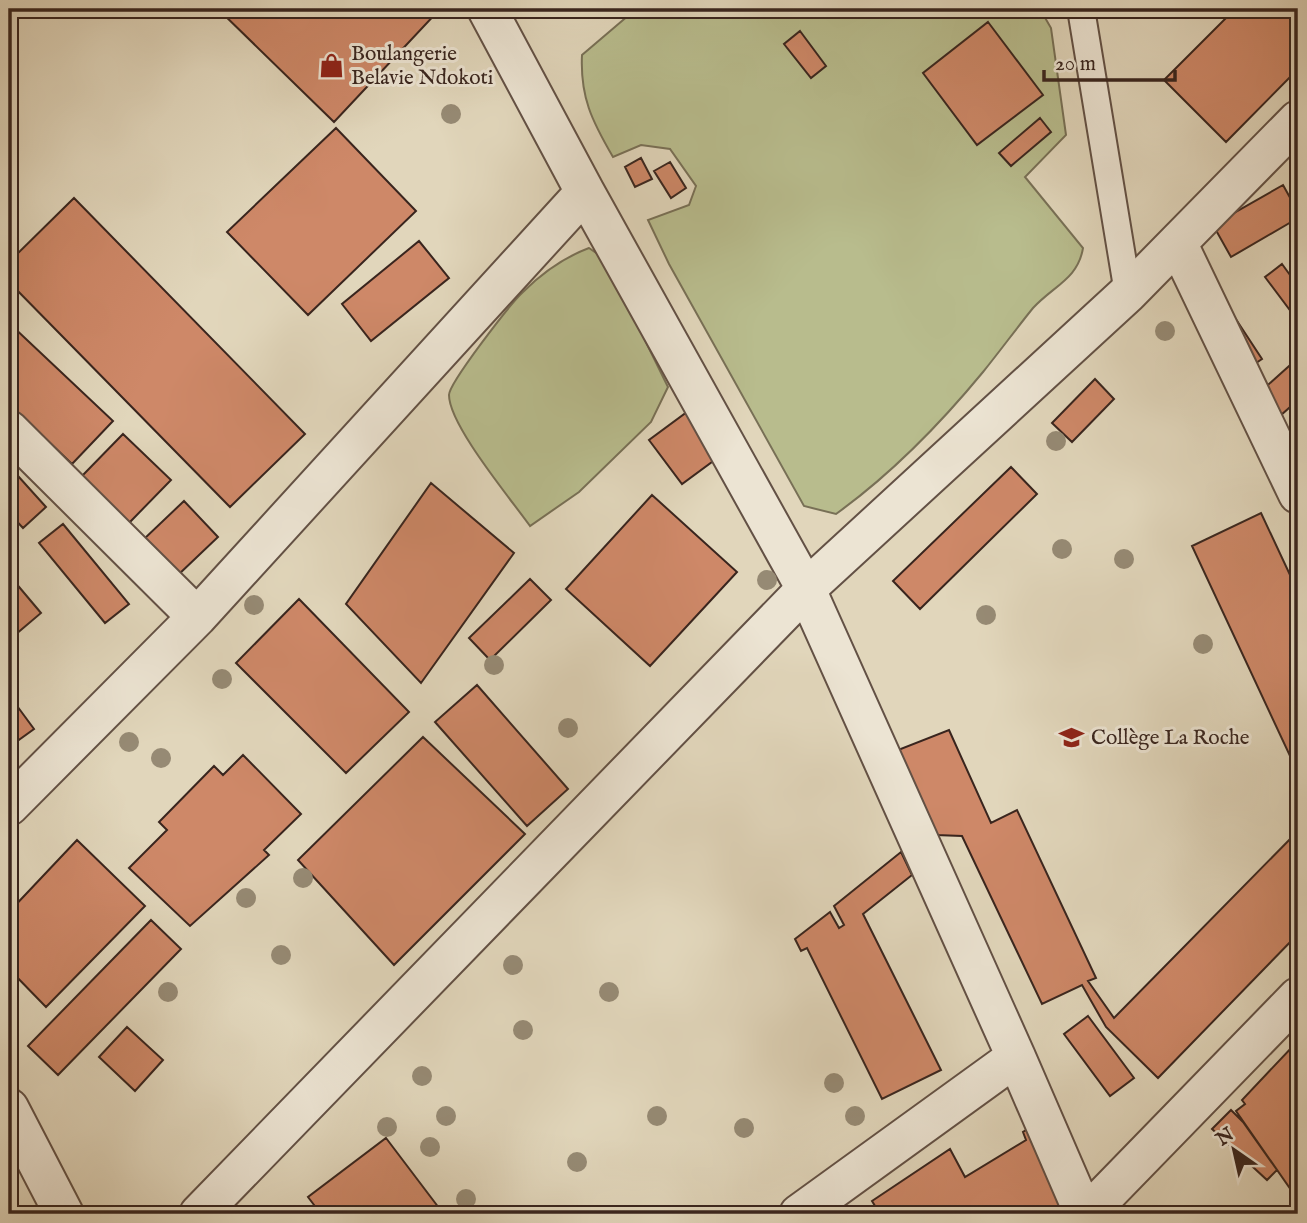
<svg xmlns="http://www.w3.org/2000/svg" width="1307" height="1223" viewBox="0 0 1307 1223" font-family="'IM FELL English',serif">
<rect width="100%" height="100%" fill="#e1d6bb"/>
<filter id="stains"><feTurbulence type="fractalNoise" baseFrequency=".00286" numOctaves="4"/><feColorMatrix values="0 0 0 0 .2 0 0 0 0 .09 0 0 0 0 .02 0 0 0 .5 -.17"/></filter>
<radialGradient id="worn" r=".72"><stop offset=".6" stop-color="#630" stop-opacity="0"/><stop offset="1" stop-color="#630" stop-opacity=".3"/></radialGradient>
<path fill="#b8bc8d" stroke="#787056" stroke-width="2" d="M636,9H1040L1051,28L1066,135L1025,177L1083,248C1078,279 1053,286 1033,308C1016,329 1000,351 983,372C941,423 890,475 836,514L804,506L669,264L648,220L689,205L696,186L670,149L641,145L613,157C592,121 580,97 582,55Z
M589,248L605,259L668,387L651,422L579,492L530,526C510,498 449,425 449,395C449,383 511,303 523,292C541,274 565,257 589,248Z"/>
<path fill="#ce8868" stroke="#39251e" stroke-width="2" d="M218,9H440L334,122Z
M1235,9H1293L1298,14V69L1226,142L1164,80Z
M988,22L1043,95L977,145L923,73Z
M800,31L826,66L811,78L784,44Z
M1040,118L1051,132L1011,166L999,153Z
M336,128L416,211L308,315L227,232Z
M641,158L652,179L635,187L625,167Z
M670,162L686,188L671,198L654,171Z
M1283,185L1298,212V218L1231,257L1213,225Z
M74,198L305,434L230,507L9,282V262Z
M419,241L449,278L371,341L342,304Z
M1282,264L1298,286V321L1265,277Z
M1224,301L1262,359L1253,365Z
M9,323L113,421L72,464L9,404Z
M1298,358V400L1281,415L1260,392Z
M1095,379L1114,399L1072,442L1052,423Z
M687,412L720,456L682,484L649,440Z
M123,434L171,480L129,523L81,477Z
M9,466L46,507L23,528L9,513Z
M1011,467L1037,494L920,609L893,581Z
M431,483L514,553L421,683L346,604Z
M652,495L737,572L650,666L566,589Z
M184,501L218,537L178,575L144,539Z
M1261,513L1298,592V773L1192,546Z
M63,524L129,604L105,623L39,543Z
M9,575L41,613L9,640Z
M530,579L551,600L490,660L469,638Z
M299,599L409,712L346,773L236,663Z
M477,685L568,789L527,826L435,722Z
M9,695L34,729L9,747Z
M949,730L991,823L1017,810L1096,978L1088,981L1114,1018L1298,831V934L1158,1078L1106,1027L1082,985L1042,1004L962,836L936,835L898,750Z
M423,737L525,834L394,965L298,860Z
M243,755L301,814L264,850L269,855L190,926L129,868L167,830L159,822L214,766L223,775Z
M77,840L145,906L46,1007L9,969V912Z
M901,852L912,875L863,914L941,1070L882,1099L807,948L801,951L795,939L830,912L839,928L844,925L834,906Z
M151,920L181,949L58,1075L28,1046Z
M1088,1016L1134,1078L1110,1096L1064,1034Z
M127,1027L163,1060L135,1091L99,1057Z
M1295,1044L1298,1047V1200L1236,1111L1245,1104L1242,1100Z
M1231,1110L1243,1122L1277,1170L1267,1180L1212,1129Z
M1033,1126L1078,1214H880L872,1201L950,1149L965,1177L1026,1140L1023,1132Z
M386,1138L439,1208L431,1214H321L308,1197Z"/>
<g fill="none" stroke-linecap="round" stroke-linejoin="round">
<defs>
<path id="lane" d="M1081,9L1128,293"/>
<path id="street" d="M487,9L585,192L806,589L1016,1057L1084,1214
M1178,244L1298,494
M9,430L197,617
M9,806L197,617L585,192
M9,1108L64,1214
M199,1214L806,589L1128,293L1298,120
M799,1214L1016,1057
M1087,1214L1298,997"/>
</defs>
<use href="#lane" stroke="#635145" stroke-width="30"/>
<use href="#street" stroke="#635145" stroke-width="42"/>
<use href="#lane" stroke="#ece4d3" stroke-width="26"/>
<use href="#street" stroke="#ece4d3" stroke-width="38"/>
</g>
<g fill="#968a74">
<circle cx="451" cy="114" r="10"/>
<circle cx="1165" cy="331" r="10"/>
<circle cx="1056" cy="441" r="10"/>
<circle cx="1062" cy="549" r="10"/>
<circle cx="1124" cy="559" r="10"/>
<circle cx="767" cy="580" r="10"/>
<circle cx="254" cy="605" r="10"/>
<circle cx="986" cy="615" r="10"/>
<circle cx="1203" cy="644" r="10"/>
<circle cx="494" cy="665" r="10"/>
<circle cx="222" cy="679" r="10"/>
<circle cx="568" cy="728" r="10"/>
<circle cx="129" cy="742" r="10"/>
<circle cx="161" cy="758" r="10"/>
<circle cx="303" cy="878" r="10"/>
<circle cx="246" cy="898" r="10"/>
<circle cx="281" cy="955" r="10"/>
<circle cx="513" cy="965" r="10"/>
<circle cx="168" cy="992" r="10"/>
<circle cx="609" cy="992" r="10"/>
<circle cx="523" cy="1030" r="10"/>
<circle cx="422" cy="1076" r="10"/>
<circle cx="834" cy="1083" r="10"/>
<circle cx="446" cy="1116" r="10"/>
<circle cx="657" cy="1116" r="10"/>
<circle cx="855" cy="1116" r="10"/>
<circle cx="387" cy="1127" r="10"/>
<circle cx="744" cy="1128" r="10"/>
<circle cx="430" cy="1147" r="10"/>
<circle cx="577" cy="1162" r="10"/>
<circle cx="466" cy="1199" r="10"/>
</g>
<defs>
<symbol id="shop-bare" viewBox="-9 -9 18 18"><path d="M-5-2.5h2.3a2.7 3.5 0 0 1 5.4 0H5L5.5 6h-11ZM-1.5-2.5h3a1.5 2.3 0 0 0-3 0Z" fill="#8f2418" stroke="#ece4d3" stroke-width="2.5" paint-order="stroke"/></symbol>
<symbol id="school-bare" viewBox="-9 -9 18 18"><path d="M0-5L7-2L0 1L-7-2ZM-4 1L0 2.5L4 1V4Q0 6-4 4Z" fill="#8f2418" stroke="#ece4d3" stroke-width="2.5" paint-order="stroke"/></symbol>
</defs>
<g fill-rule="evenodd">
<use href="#shop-bare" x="314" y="48" width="35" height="35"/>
<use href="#school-bare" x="1054" y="720" width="35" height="35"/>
</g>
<g text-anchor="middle" stroke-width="6" stroke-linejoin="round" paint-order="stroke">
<g font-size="21" fill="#39251e" stroke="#ece4d3" text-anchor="start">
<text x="351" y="60">Boulangerie<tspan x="351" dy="24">Belavie Ndokoti</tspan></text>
<text x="1091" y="744">Collège La Roche</text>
</g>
</g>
<rect width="1307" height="1223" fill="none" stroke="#e1d6bb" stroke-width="35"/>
<rect x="10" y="10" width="1286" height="1202" fill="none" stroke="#39251e" stroke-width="3.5"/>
<rect x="18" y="18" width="1272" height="1188" fill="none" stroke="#39251e" stroke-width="2"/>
<g transform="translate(1234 1150) rotate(326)" stroke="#ece4d3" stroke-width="5" paint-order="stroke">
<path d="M0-5L12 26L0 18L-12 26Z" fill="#39251e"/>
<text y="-10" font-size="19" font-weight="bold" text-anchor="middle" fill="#39251e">N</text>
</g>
<path d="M1044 70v10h131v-10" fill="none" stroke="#39251e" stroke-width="3.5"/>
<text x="1055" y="70" font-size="21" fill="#39251e" stroke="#ece4d3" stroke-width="5" paint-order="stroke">20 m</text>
<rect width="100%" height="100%" filter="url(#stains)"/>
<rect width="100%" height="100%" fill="url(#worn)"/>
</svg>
